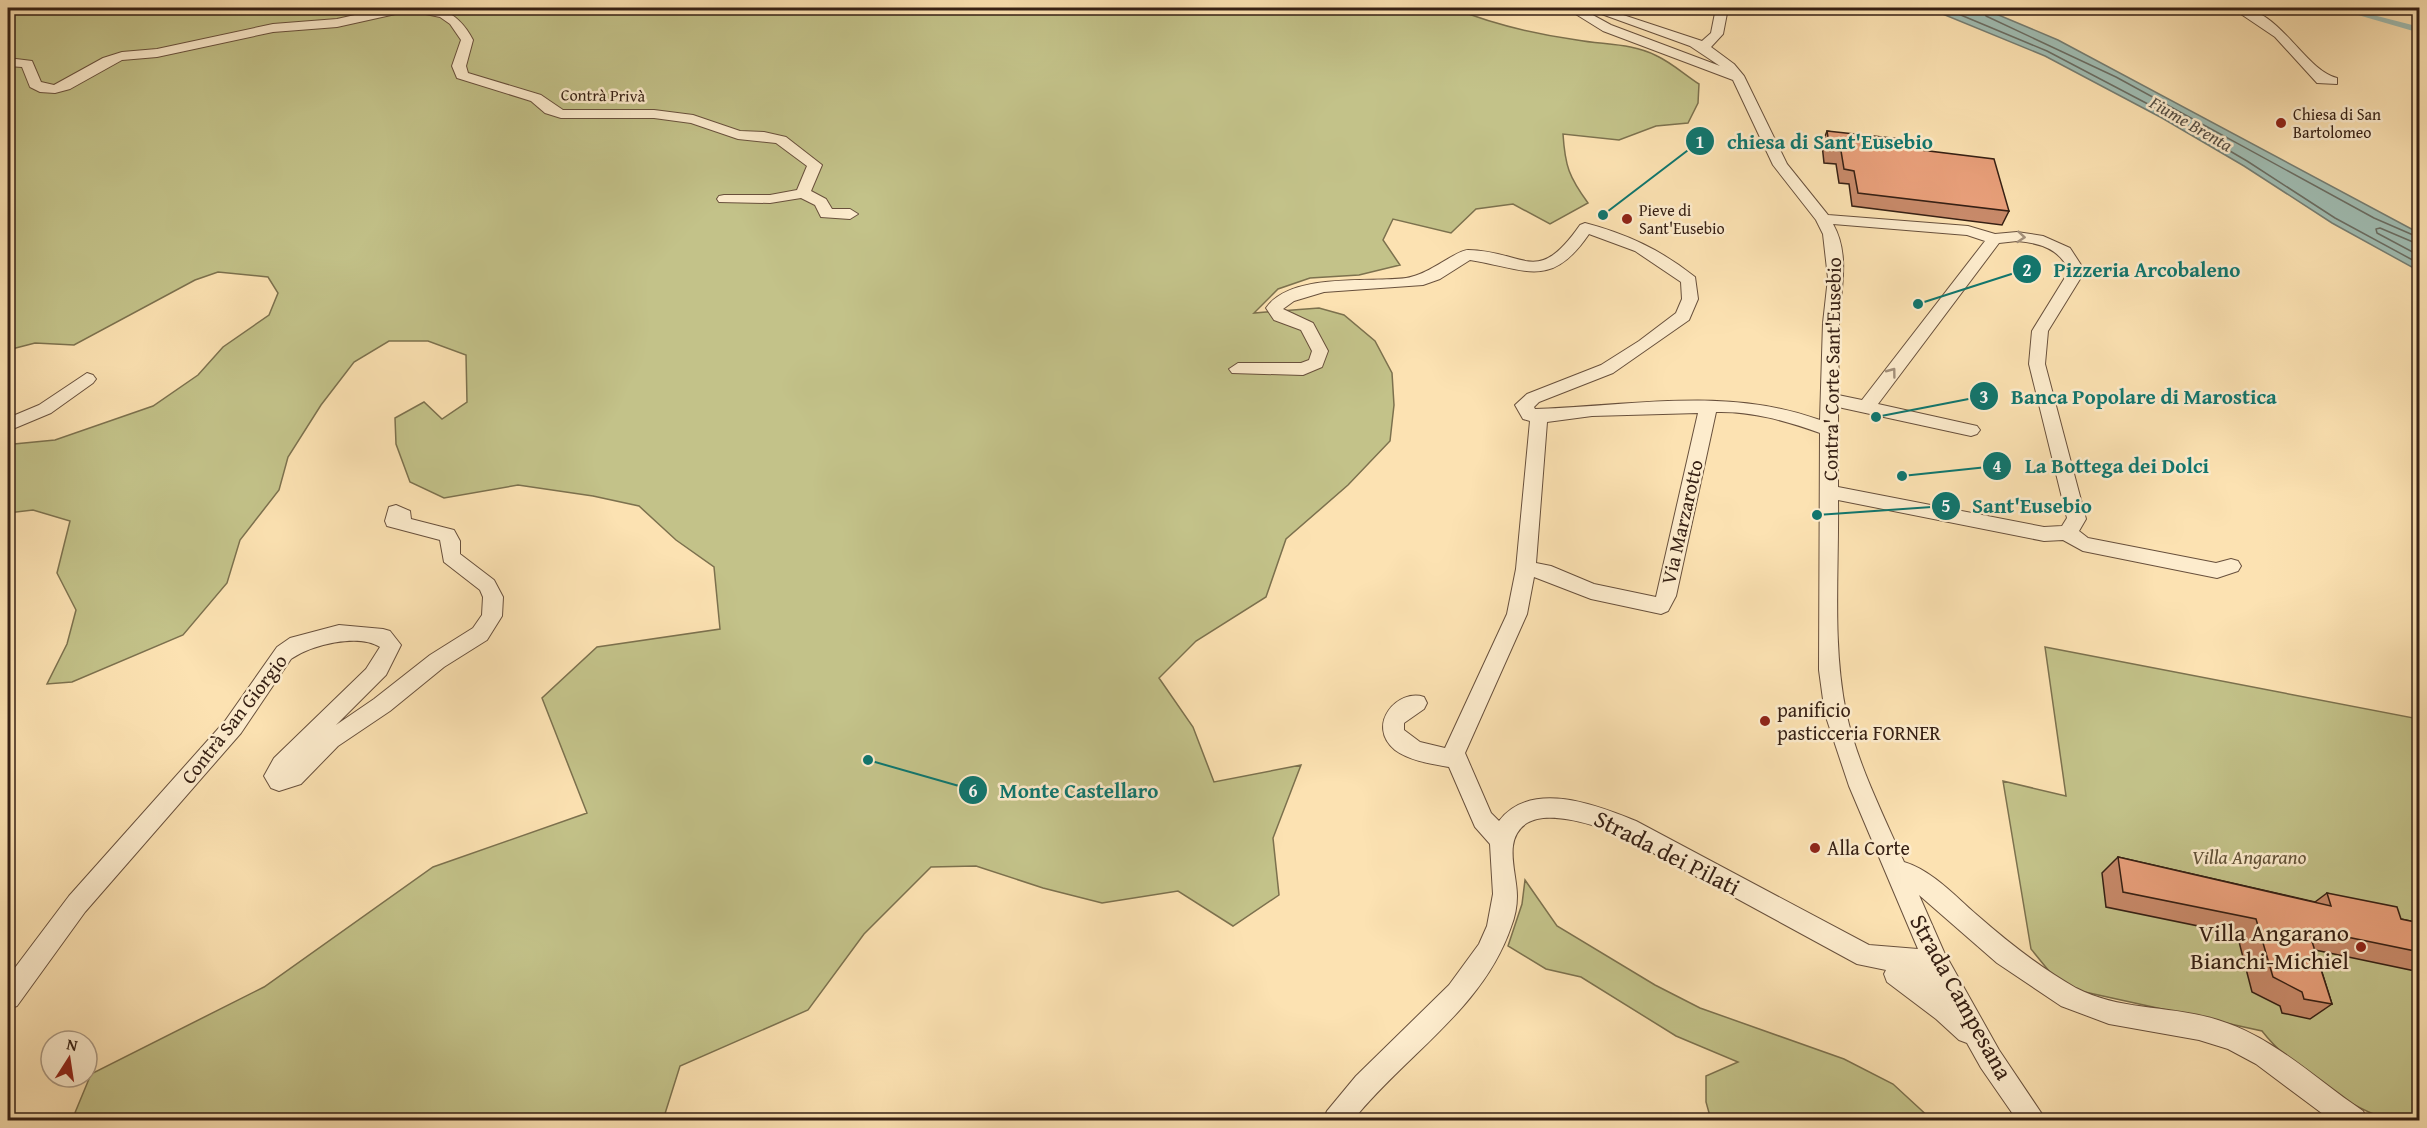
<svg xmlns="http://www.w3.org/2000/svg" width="2427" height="1128" viewBox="0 0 2427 1128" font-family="'Gentium Book Plus',serif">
<rect width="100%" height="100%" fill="#fce2b2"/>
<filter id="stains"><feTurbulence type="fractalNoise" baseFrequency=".00333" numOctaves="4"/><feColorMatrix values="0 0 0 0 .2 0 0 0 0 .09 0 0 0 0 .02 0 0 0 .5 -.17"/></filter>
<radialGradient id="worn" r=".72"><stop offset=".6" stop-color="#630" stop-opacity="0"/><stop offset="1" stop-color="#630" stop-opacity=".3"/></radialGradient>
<path fill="#c3c289" stroke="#7c714e" stroke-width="1.5" d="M8,8H1453C1492,24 1535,34 1577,40C1604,45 1632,43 1657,56C1672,63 1685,75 1699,84L1698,103L1688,123L1656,126L1619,140L1563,134C1565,166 1569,177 1588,203L1550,224L1513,204L1476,209L1451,233L1393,219L1383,240L1400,265L1359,275L1310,278L1278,289L1254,313L1319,308L1344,315L1375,341L1392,373L1394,405L1390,441L1348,485L1286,539L1266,597L1196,641L1159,678L1193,727L1214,782L1301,765L1273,838L1279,895L1233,926L1178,891L1102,903L1043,888L976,866L931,867L864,934L808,1010L680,1066L663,1120H72L91,1074L264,987L433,867L587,813L542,698L597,647L720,629L714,567L676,540L639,506L593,496L518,485L444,498L410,482L396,444L395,418L424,402L442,419L467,402L466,355L428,341H389L354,362L321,405L288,457L279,490L240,540L227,583L183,635L72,682L47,684L67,644L76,610L57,573L70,521L33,510L8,513V452L14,444L55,440L153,406L198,375L223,347L269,315L278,293L268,277L218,272L195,280L74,345L35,343L8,350Z
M2045,647L2419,719V1120C2411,1120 2400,1122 2392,1120C2352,1111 2287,1063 2262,1031L2062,987L2031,949L2003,781L2066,796Z
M1525,880L1557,926L1655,985L1700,1008L1844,1059L1893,1084L1932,1120H1711L1706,1102V1076L1738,1062L1676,1036L1581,977L1546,969L1508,946L1522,904Z"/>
<path fill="#a0bdb3" stroke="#767e73" stroke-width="1.5" d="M1928,8H1982L2058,40L2419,233V271L2332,223L2244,166L2162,118L2045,56Z"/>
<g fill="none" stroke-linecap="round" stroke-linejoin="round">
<path stroke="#6b6e64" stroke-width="1.5" d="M1944,8L2047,51L2165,113L2247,161L2335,218L2420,264
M1982,8L1986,16L2116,77L2374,218L2420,238
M2420,245L2380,228L2376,229L2377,233L2420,256"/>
<path fill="#a0bdb3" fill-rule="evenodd" d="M2334,8H2346L2420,27V33Z"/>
<defs>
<path id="minor" d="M386,8C426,8 452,0 473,40L466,66L468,73L541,95L563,110H654L693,115L740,131L764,132L786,137L822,165L811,191L826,199L832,209H850L858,214L850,219L821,217L815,205L801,198L770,203L719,202L717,199L719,196L724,195H770L797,190L807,166L776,143L738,139L691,123L654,118H561L545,113L531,101L457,78L452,66L461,40L450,24L440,17L421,13H400L337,27L273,32L157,57L122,60L70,89L55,93L40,92L30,87L22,67L8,66V58L32,61L41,82L54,85L103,58L122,52L157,49L273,24L337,19Z
M1566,8H1580L1611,25L1720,66L1690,46L1585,8H1602L1702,41L1711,33L1716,8H1728L1723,34L1711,47L1734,64L1744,76L1787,164L1828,215L1968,226L1995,234L2017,232L2043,236L2070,248L2085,271L2048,331L2045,364L2086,519L2079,531L2088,538L2216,563L2231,559L2238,561L2241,566L2238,571L2217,578L2083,551L2063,540L2044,541L1838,500C1839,570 1832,643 1846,712C1857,763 1883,814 1904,862C1933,871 1955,896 1977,915C2008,942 2040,968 2076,988C2120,1011 2171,1005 2218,1020C2274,1037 2315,1079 2363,1111L2367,1120H2331L2256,1064L2228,1049L2199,1040L2109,1024L2061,1006L1997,963L1919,895L1944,952L1999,1050L2046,1120H2017L1981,1068L1967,1043L1959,1040L1936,1019L1887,982L1884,974L1886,970L1857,964L1620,835C1598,826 1549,809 1527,823C1502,839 1517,872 1517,896C1517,906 1515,917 1511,927C1483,1009 1405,1055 1353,1120H1323L1327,1111L1356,1076L1449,985L1479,944L1487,926L1493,894L1490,844L1475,827L1449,767C1432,764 1410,761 1395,750C1365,725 1398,688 1424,697L1427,703L1424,709L1404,723V730L1420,742L1445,748L1507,614L1516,569L1530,421L1523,419L1515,405L1527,394L1601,365L1639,341L1676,313L1682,299L1681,282L1635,251L1589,234C1551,290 1526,269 1470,260L1440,279L1423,285L1324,292L1294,301L1283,309L1313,323L1328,351L1322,367L1303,375L1232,373L1229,369L1238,363H1301L1309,360L1312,351L1301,330L1274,320L1266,308C1291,272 1368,283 1406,278C1429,275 1456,250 1468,250C1526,251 1536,288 1580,225L1585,223C1627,234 1661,250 1695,277L1698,299L1689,320L1613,373L1539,402L1534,407L1535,409C1632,406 1725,386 1820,420L1823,323L1828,278L1823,234L1816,220L1773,165L1733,80L1603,31ZM1833,224L1967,235L1985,241L1862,400L1838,395C1839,372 1838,348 1839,325C1840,291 1851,256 1833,224ZM2017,241C2040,243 2060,249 2069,271L2032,331L2029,364L2067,518L2062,526L2044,527L1838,487V407L1971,436L1977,434L1980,430L1977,426L1878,404L1999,243ZM1716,412C1752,411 1786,421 1820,433L1819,670L1825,714L1849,786L1918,949L1869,945L1636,821C1597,805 1531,779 1499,821L1491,813L1465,753L1527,614L1534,577L1591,599L1661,614L1668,611L1676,596ZM1698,413L1656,597L1594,584L1551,566L1536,563L1547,422L1592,416Z
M2034,8H2049L2043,12Z
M2232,8C2278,3 2302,69 2337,78V84L2317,83L2275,37Z
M87,373L93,375L96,379L93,383L51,413L8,431V418L39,405Z
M396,505L410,511L411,519L454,530L460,541V554L494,580L503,597L502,616L487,640L444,667L390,711L338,746L301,784L279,791L271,788L264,776L274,758L366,669L380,647C358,633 311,645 291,659L241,733L85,912L17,1006L8,1009V977L69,896L225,721L277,647L290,638L339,625L383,629L390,631L401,645L386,675L336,725L374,699L430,655L473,628L482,615L483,597L480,590L444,562L440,540L387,526L385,521L389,507Z"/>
</defs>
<use href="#minor" stroke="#68503c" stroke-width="2"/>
<use href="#minor" fill="#fdeccd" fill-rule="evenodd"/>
</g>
<path fill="#c88a6a" stroke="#362014" stroke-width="1.5" d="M1827,131L1921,150L2009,211L2002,225L1852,206L1849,184L1839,183L1836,164L1824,163L1822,144Z
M2118,857L2315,902L2327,893L2401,919L2420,923V972L2315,950L2332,1004L2310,1019L2282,1013L2280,1006L2252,992L2237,934L2106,907L2102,873Z"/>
<path fill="#e9a07b" stroke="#362014" stroke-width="1.5" d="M1827,131L1919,141L1921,150L1994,159L2009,211L1858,193L1854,171L1844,169L1841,151L1830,149Z
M2118,857L2331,906L2327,893L2397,907L2401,919L2420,923V952L2308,929L2332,1004L2304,999L2302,992L2273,977L2256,919L2123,892Z"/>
<defs><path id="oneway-chevron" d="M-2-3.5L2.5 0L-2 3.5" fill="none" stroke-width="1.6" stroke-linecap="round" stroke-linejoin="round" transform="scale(1.5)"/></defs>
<g stroke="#a3907a">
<use href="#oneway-chevron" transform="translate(2021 237) rotate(5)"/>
<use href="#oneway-chevron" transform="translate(1892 372) rotate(-53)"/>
</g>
<g fill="#8f2418" stroke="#fdeccd" stroke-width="2">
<circle cx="2281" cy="123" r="6"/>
<circle cx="1627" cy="219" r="6"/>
<circle cx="1765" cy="721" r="6"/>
<circle cx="1815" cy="848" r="6"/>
<circle cx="2361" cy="947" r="6"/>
</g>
<g text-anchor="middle" stroke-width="5" stroke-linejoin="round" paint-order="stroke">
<g font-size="16" fill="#362014" stroke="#fdeccd">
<text transform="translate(603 95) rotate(1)" y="6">Contrà Privà</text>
</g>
<g font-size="16" fill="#362014" stroke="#fdeccd" text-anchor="start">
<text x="2293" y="120">Chiesa di San<tspan x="2293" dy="18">Bartolomeo</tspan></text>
<text x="1639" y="216">Pieve di<tspan x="1639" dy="18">Sant'Eusebio</tspan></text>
</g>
<g font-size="18" font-style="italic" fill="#564f44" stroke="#fdeccd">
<text transform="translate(2191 124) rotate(30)" y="6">Fiume Brenta</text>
</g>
<g font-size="20" fill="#362014" stroke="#fdeccd">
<text transform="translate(1832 369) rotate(-89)" y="7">Contra' Corte Sant'Eusebio</text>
<text transform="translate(1682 522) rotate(-77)" y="7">Via Marzarotto</text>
<text transform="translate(234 719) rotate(-52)" y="7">Contrà San Giorgio</text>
</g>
<g font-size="20" fill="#362014" stroke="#fdeccd" text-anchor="start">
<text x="1777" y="717">panificio<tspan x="1777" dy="23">pasticceria FORNER</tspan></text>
<text x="1827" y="855">Alla Corte</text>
</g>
<g font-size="20" font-style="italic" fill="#605137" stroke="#fdeccd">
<text x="2249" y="864">Villa Angarano</text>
</g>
<g font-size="24" fill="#362014" stroke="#fdeccd">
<text transform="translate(1667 853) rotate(27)" y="8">Strada dei Pilati</text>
<text transform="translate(1961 997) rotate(61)" y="8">Strada Campesana</text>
</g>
<g font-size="24" fill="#362014" stroke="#fdeccd" text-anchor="end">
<text x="2349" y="941">Villa Angarano<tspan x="2349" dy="28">Bianchi-Michiel</tspan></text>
</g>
</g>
<path fill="none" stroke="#0f766e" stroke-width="2" d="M1603 215L1700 141M1918 304L2027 269M1876 417L1984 396M1902 476L1997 466M1817 515L1946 506M868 760L973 790"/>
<g fill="#0f766e" stroke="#fdeccd" stroke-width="2">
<circle cx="1603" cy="215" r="6"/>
<circle cx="1918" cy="304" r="6"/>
<circle cx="1876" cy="417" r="6"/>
<circle cx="1902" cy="476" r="6"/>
<circle cx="1817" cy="515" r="6"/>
<circle cx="868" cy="760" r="6"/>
<circle cx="1700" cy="141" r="15"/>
<circle cx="2027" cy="269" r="15"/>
<circle cx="1984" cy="396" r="15"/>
<circle cx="1997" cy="466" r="15"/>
<circle cx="1946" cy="506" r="15"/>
<circle cx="973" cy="790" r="15"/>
</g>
<g font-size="18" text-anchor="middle" font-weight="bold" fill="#fff">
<text x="1700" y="148">1</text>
<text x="2027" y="276">2</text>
<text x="1984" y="403">3</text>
<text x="1997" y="472">4</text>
<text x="1946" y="512">5</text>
<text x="973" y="797">6</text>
</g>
<g font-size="21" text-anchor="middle" font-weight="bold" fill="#0f766e" stroke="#fdeccd" stroke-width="5" stroke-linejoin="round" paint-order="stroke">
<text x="1830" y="149">chiesa di Sant'Eusebio</text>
<text x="2147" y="277">Pizzeria Arcobaleno</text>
<text x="2144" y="404">Banca Popolare di Marostica</text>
<text x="2117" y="473">La Bottega dei Dolci</text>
<text x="2032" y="513">Sant'Eusebio</text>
<text x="1079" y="798">Monte Castellaro</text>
</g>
<rect width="2427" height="1128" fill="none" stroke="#fce2b2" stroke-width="30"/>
<rect x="9" y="9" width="2409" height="1110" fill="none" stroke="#362014" stroke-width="3"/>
<rect x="15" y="15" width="2397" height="1098" fill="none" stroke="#362014" stroke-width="1.5"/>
<g transform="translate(69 1059) rotate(12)"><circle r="28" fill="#fdeccd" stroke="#ad9a83" stroke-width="1.5"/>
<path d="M0-4.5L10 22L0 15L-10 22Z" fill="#8f2418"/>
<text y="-9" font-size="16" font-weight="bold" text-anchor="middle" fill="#362014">N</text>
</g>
<rect width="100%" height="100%" filter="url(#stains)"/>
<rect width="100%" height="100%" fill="url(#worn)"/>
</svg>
